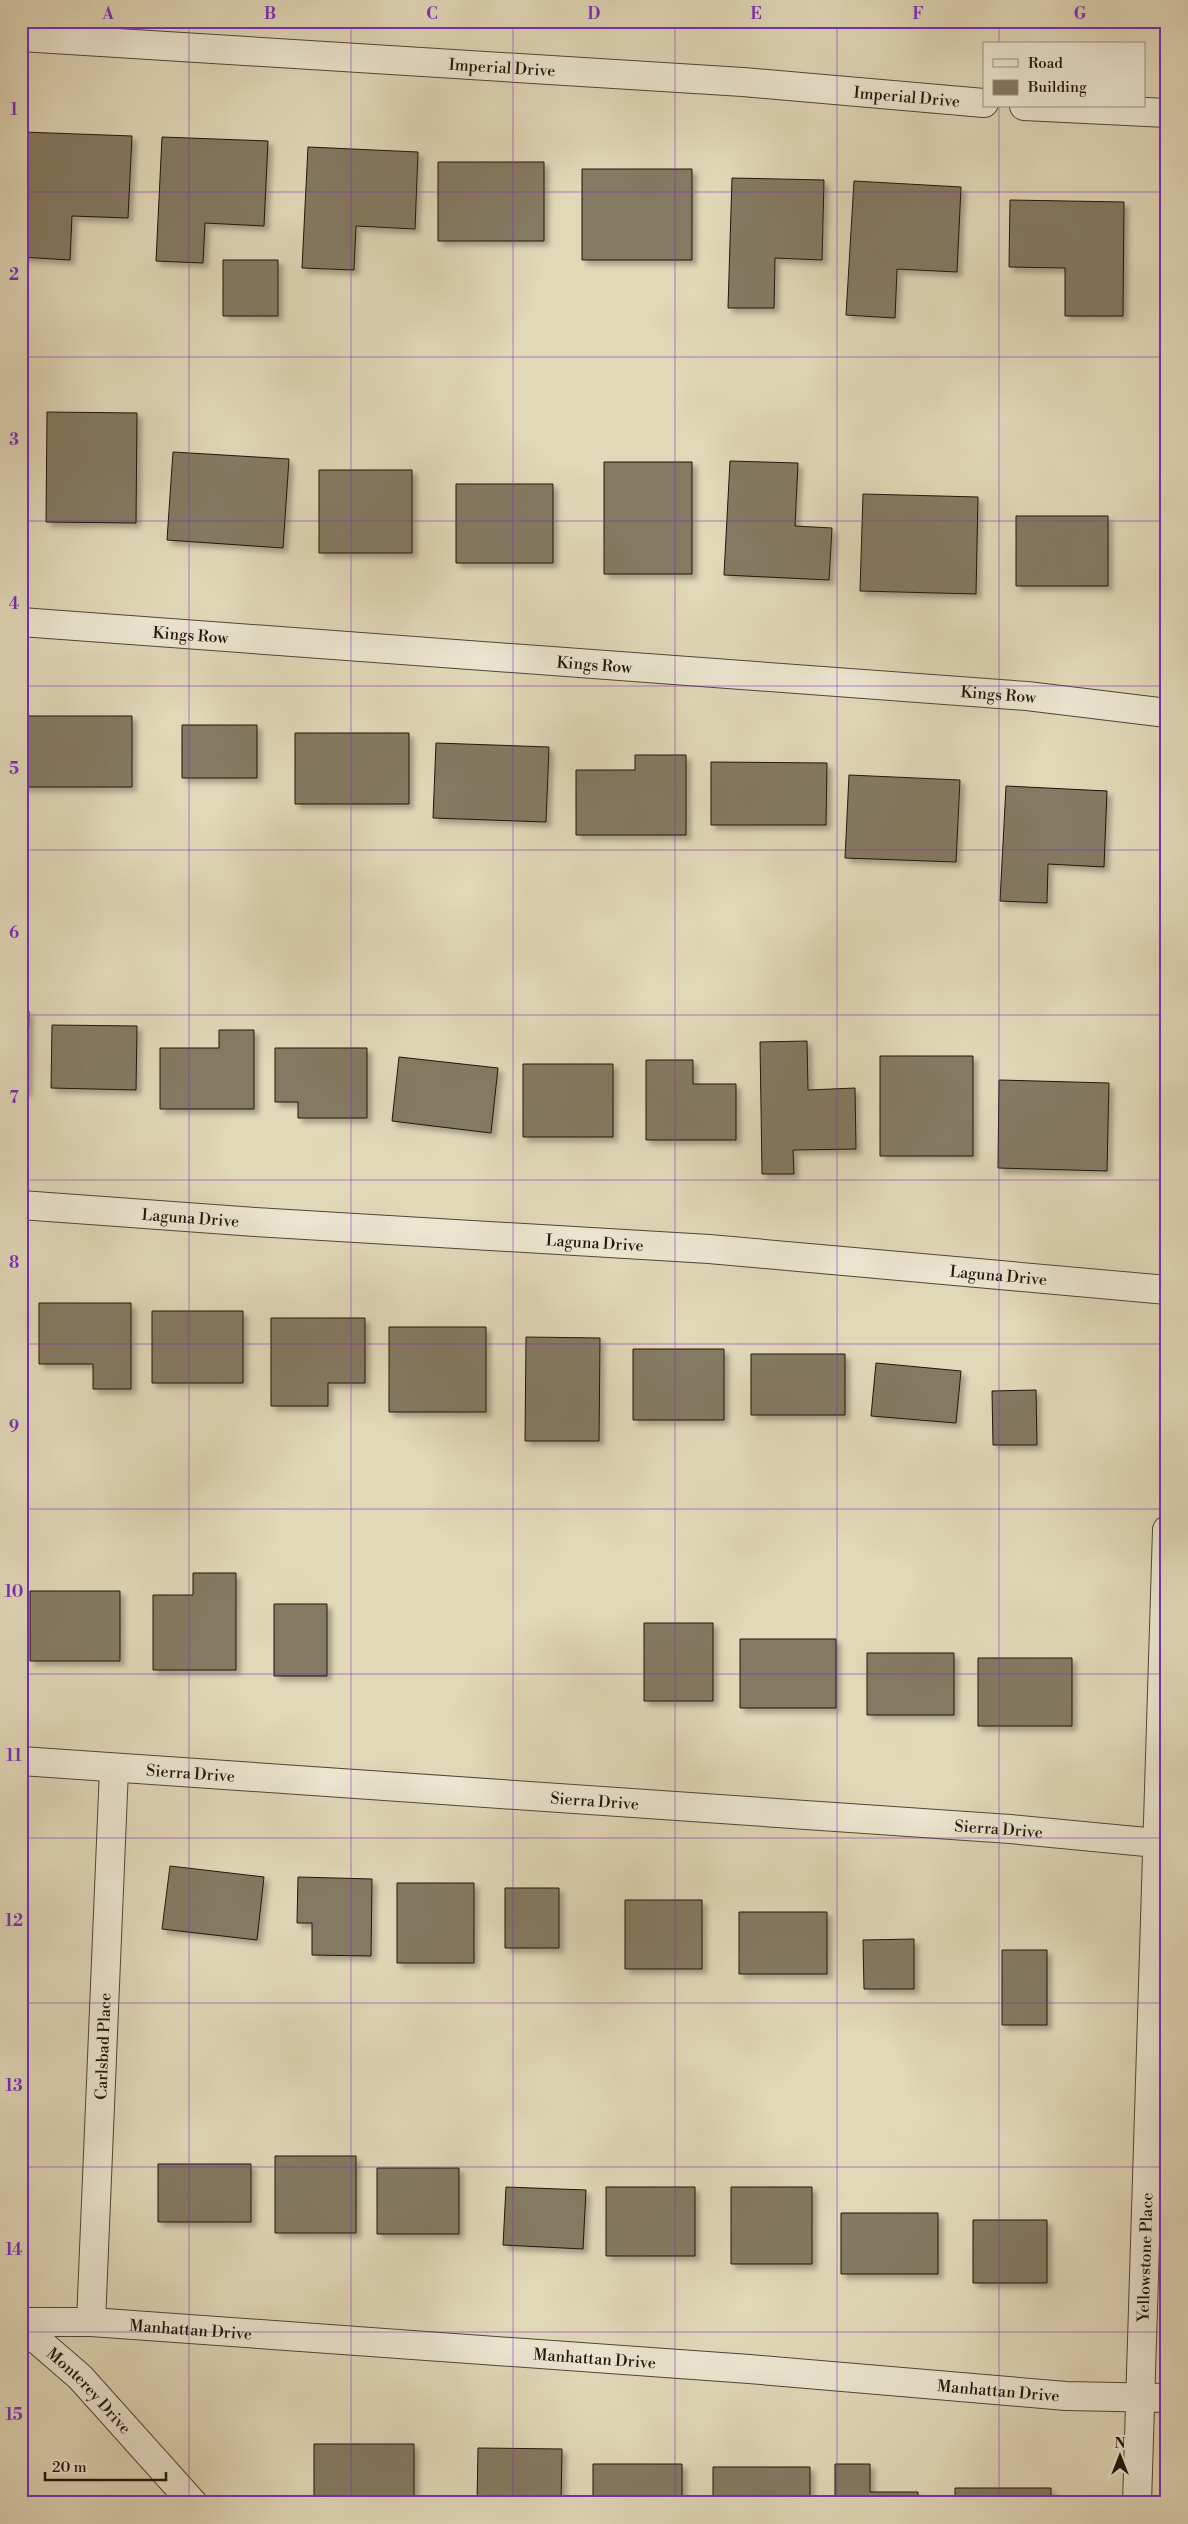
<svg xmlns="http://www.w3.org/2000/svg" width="1188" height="2524" viewBox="0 0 1188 2524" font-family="'Libre Bodoni',serif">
<defs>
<filter id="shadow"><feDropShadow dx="4.5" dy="4.5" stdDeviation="2.5" flood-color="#0004"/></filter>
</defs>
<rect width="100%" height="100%" fill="#e1d8b8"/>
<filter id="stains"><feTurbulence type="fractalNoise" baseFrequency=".004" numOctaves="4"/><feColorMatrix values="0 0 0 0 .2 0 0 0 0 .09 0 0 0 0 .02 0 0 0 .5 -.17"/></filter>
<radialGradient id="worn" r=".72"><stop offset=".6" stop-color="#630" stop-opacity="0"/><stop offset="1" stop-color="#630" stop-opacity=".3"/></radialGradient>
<path fill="#847a64" stroke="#201409" filter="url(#shadow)" d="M23,132L132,136L128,218L72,216L70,260L21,257Z
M162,137L268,141L264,226L205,223L203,263L156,261Z
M308,147L418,152L415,229L356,226L354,270L302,268Z
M438,162H544V241H438Z
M582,169H692V260H582Z
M732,178L824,180L822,260L775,258L774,308H728Z
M854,181L961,187L957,272L897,269L895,318L846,315Z
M1010,200L1124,202L1123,316H1065V268L1009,267Z
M223,260H278V316H223Z
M47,412L137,413L136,523L46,522Z
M173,452L289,459L283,548L167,540Z
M730,461L798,463L795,526L832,528L829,580L724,575Z
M604,462H692V574H604Z
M319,470H412V553H319Z
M456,484H553V563H456Z
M863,494L978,497L976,594L860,591Z
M1016,516H1108V586H1016Z
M21,716H132V787H21Z
M182,725H257V778H182Z
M295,733H409V804H295Z
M436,743L549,747L546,822L433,818Z
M635,755H686V835H576V770H635Z
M711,762L827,763L826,825H711Z
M849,775L960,780L956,862L845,858Z
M1006,786L1107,791L1104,867L1048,864L1047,903L1000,901Z
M21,1011H29L27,1092H21Z
M52,1025L137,1026L136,1090L51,1088Z
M219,1030H254V1109H160V1048H219Z
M807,1041L808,1090L855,1088L856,1149L793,1150L794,1174H762L760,1042Z
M275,1048H367V1118H298V1102H275Z
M880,1056H973V1156H880Z
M399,1057L498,1068L491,1133L392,1121Z
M646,1060H693V1084H736V1140H646Z
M523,1064H613V1137H523Z
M999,1080L1109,1083L1107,1171L998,1168Z
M39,1303H131V1389H93V1364H39Z
M152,1311H243V1383H152Z
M271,1318H365V1383H328V1406H271Z
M389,1327H486V1412H389Z
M526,1337L600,1338L599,1441H525Z
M633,1349H724V1420H633Z
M751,1354H845V1415H751Z
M876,1363L961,1371L956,1423L871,1416Z
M1036,1390L1037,1445H993L992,1391Z
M193,1573H236V1670H153V1595H193Z
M30,1591H120V1661H30Z
M274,1604H327V1676H274Z
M644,1623H713V1701H644Z
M740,1639H836V1708H740Z
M867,1653H954V1715H867Z
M978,1658H1072V1726H978Z
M170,1866L264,1877L257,1940L162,1929Z
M298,1877L372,1879L371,1956L312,1955V1923H297Z
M397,1883H474V1963H397Z
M505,1888H559V1948H505Z
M625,1900H702V1969H625Z
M739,1912H827V1974H739Z
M914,1939V1989H864L863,1940Z
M1002,1950H1047V2025H1002Z
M275,2156H356V2233H275Z
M158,2164H251V2222H158Z
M377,2168H459V2234H377Z
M506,2187L586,2190L583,2249L503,2245Z
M606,2187H695V2256H606Z
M731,2187H812V2264H731Z
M841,2213H938V2274H841Z
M973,2220H1047V2283H973Z
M314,2444H414V2503H314Z
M478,2448L562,2449L561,2503H477Z
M593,2464H682V2503H593Z
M835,2464H870V2492H918V2503H835Z
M713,2467H810V2503H713Z
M955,2488H1051V2503H955Z"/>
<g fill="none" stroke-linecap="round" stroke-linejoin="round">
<defs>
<g id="street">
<path id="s1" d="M21,37L743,82L984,103"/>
<path d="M1024,106L1167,113"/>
<path id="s2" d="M21,622L1027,696L1167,713"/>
<path id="s3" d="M21,1205L255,1222L709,1249L1167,1290"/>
<path id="s4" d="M21,1761L1010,1829L1167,1844"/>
<path id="s5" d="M21,2322H91L749,2369L1066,2396L1167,2398"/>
<path id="s6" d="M91,2322L114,1769"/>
<path id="s7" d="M21,2326L80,2377L193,2503"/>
<path id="s8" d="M1137,2503L1167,1530"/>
</g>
</defs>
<use href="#street" stroke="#504535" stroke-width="30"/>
<use href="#street" stroke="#ece6d1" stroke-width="28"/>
</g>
<path fill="none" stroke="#7b2cbf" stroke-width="1" stroke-opacity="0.55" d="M189,21V2503M351,21V2503M513,21V2503M675,21V2503M837,21V2503M999,21V44M999,106V2503M21,192H1167M21,357H1167M21,521H1167M21,686H1167M21,850H1167M21,1015H1167M21,1180H1167M21,1344H1167M21,1509H1167M21,1674H1167M21,1838H1167M21,2003H1167M21,2167H1167M21,2332H1167"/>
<g text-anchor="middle" stroke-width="5" stroke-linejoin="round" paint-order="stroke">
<g font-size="16" fill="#201409" stroke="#ece6d1">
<text dy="6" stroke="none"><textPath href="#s1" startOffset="482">Imperial Drive</textPath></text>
<text dy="6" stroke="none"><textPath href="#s1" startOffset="888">Imperial Drive</textPath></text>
<text dy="6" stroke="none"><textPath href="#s2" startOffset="170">Kings Row</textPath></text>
<text dy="6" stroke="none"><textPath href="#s2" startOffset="575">Kings Row</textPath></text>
<text dy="6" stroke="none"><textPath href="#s2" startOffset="980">Kings Row</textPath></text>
<text dy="6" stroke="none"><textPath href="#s3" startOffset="170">Laguna Drive</textPath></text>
<text dy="6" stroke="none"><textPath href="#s3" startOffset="575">Laguna Drive</textPath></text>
<text dy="6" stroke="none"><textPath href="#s3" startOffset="980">Laguna Drive</textPath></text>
<text dy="6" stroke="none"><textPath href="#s4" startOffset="170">Sierra Drive</textPath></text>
<text dy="6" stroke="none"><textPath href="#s4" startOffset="575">Sierra Drive</textPath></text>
<text dy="6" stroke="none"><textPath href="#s4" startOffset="980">Sierra Drive</textPath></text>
<text dy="6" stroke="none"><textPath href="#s6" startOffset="276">Carlsbad Place</textPath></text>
<text dy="6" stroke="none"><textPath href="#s8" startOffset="246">Yellowstone Place</textPath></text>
<text dy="6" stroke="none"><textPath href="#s5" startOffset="170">Manhattan Drive</textPath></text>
<text dy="6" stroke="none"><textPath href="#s5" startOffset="575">Manhattan Drive</textPath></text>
<text dy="6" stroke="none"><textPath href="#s7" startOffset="94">Monterey Drive</textPath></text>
<text dy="6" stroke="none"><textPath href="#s5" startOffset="980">Manhattan Drive</textPath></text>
</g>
</g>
<rect width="1188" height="2524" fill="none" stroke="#e1d8b8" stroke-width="55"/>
<rect x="983" y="42" width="162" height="65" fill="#ece6d1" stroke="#9a9281"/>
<rect x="993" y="59" width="25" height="8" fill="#ece6d1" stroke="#9a9281"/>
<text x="1028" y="68" font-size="15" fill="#201409">Road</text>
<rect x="993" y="80" width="25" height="15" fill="#847a64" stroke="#9a9281"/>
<text x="1028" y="92" font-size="15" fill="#201409">Building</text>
<g transform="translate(1120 2456)" stroke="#ece6d1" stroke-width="4" paint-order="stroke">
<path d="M0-4L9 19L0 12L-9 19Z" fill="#201409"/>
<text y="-8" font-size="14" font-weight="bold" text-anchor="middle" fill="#201409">N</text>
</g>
<path d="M45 2472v8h121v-8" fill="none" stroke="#201409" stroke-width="2.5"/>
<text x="52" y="2472" font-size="15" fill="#201409" stroke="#ece6d1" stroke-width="4" paint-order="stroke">20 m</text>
<rect x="28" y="28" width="1132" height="2468" fill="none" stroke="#7b2cbf" stroke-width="2"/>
<g font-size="16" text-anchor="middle" font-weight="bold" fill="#7b2cbf">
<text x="108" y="19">A</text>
<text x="270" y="19">B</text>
<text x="432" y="19">C</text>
<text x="594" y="19">D</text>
<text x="756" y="19">E</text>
<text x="918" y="19">F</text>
<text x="1080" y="19">G</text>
<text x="14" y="115">1</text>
<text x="14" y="280">2</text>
<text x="14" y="445">3</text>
<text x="14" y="609">4</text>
<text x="14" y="774">5</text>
<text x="14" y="938">6</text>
<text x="14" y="1103">7</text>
<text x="14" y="1268">8</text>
<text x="14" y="1432">9</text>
<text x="14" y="1597">10</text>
<text x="14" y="1761">11</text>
<text x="14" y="1926">12</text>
<text x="14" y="2091">13</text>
<text x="14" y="2255">14</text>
<text x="14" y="2420">15</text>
</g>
<rect width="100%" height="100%" filter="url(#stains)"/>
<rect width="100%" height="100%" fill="url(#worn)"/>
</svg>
